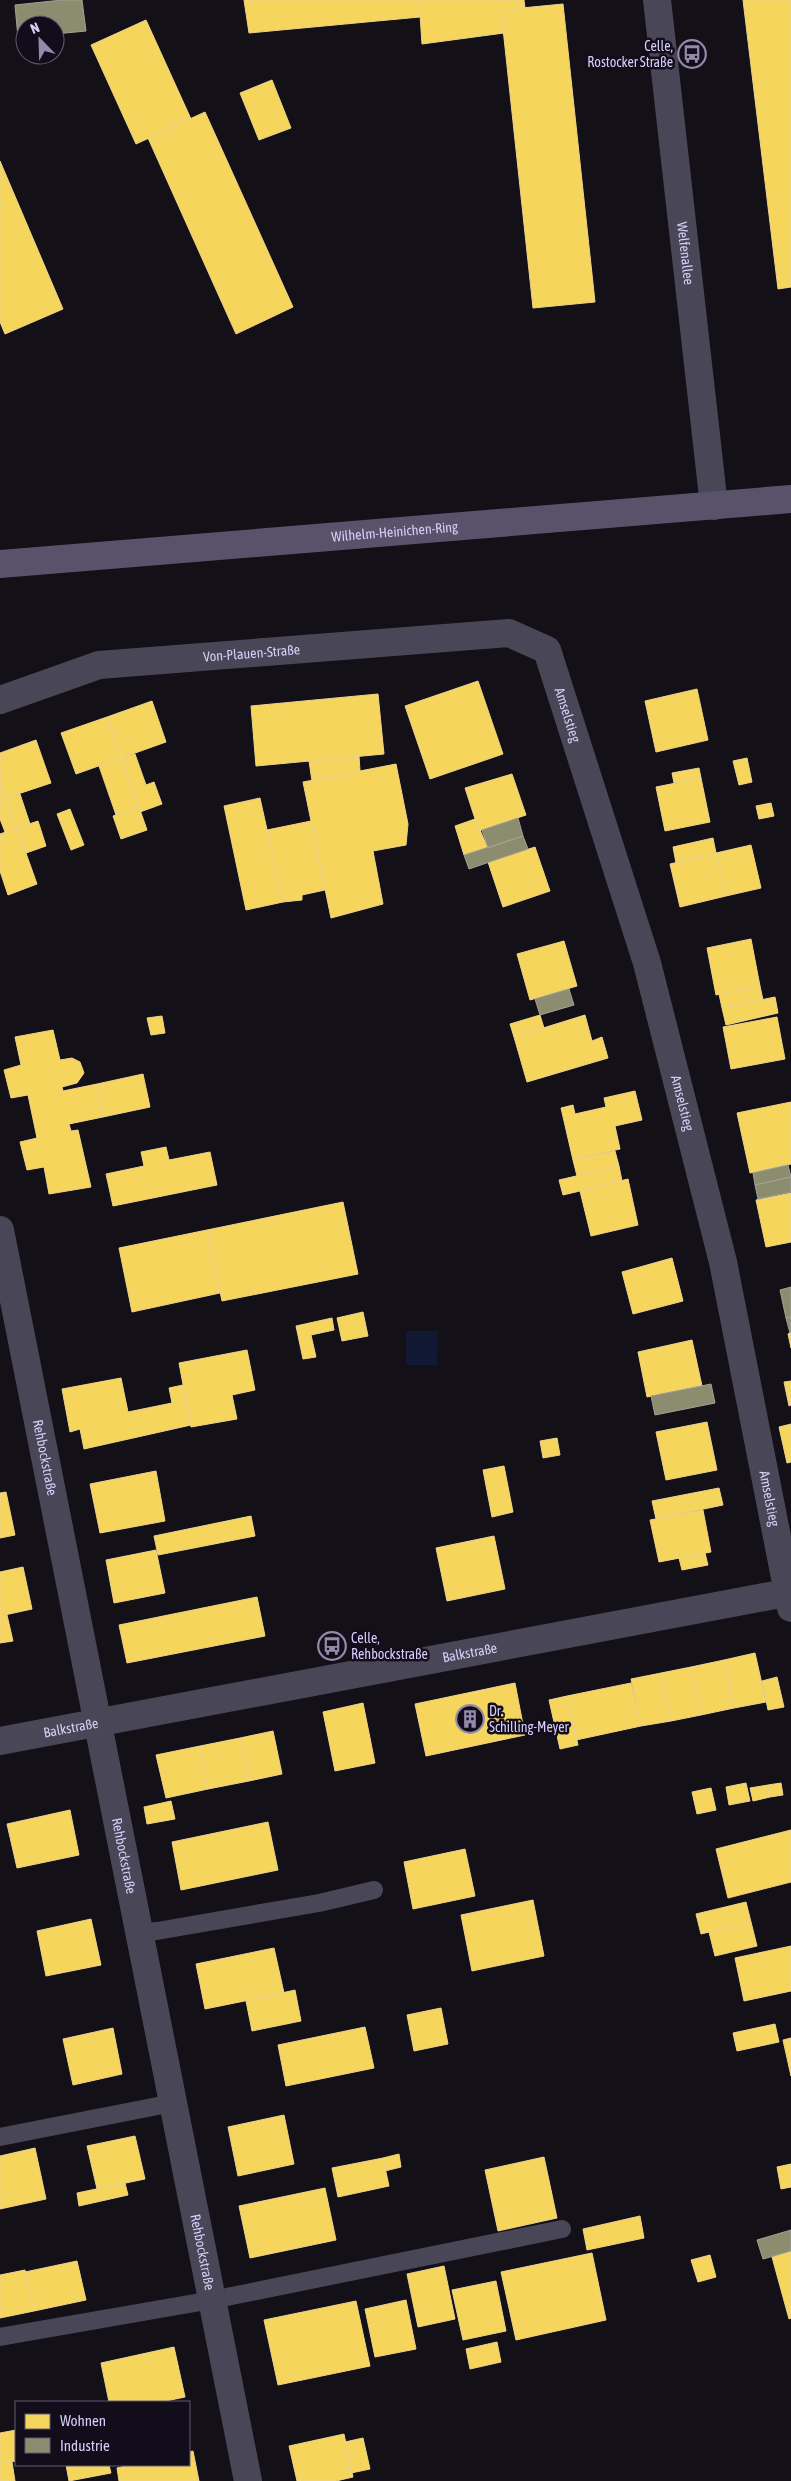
<svg xmlns="http://www.w3.org/2000/svg" width="791" height="2481" viewBox="0 0 791 2481" font-family="'Asap Condensed',sans-serif">
<rect width="100%" height="100%" fill="#131018"/>
<path fill="#101834" d="M406,1331H438L437,1365H406Z"/>
<path fill="#f6d55c" stroke="#edd38b" d="M244,0H419L420,17L249,33Z
M419,0H524L525,8L501,10L504,33L422,44Z
M743,0H791V287L778,289Z
M563,4L595,302L533,308L501,10Z
M146,20L191,119L136,144L91,45Z
M272,80L291,128L259,140L240,93Z
M205,112L293,307L236,334L148,138Z
M0,161L63,309L5,334L0,322Z
M478,681L503,754L430,779L405,706Z
M697,689L708,740L656,752L645,701Z
M378,694L384,754L256,766L251,706Z
M152,701L166,742L121,758L107,717Z
M107,717L121,758L76,774L61,733Z
M36,740L51,783L6,798L0,780V753Z
M135,754L146,785L154,782L162,804L140,812L121,758Z
M359,756L360,771L312,781L309,761Z
M121,758L139,807L116,815L99,766Z
M747,758L752,782L739,785L733,761Z
M396,764L408,824L406,845L373,851L383,904L331,918L303,782Z
M699,768L701,778L674,783L672,773Z
M512,774L526,815L479,831L465,788Z
M701,778L710,822L665,831L656,787Z
M0,780L6,798L0,801Z
M20,794L30,824L17,828L6,798Z
M6,798L17,828L5,832L0,819V801Z
M260,798L283,902L246,910L224,806Z
M771,803L774,816L759,819L756,806Z
M139,807L147,830L121,839L113,816Z
M70,809L84,845L71,850L57,814Z
M475,819L488,848L464,855L455,826Z
M38,821L46,846L26,853L17,828Z
M311,821L325,890L302,895V900L283,902L267,830Z
M17,828L37,884L8,895L0,871V834Z
M713,838L716,853L676,863L673,847Z
M751,845L761,888L726,896L716,853Z
M535,847L550,891L503,907L488,862Z
M716,853L726,896L680,907L670,864Z
M751,939L760,986L716,995L707,948Z
M564,941L577,986L530,1000L517,954Z
M760,986L763,1000L722,1008L719,994Z
M775,997L778,1013L726,1025L722,1008Z
M540,1015L544,1028L514,1037L510,1024Z
M585,1015L592,1041L602,1037L608,1058L527,1082L514,1037Z
M162,1016L165,1033L151,1035L147,1018Z
M777,1017L785,1059L731,1069L723,1027Z
M53,1030L60,1060L72,1058L80,1062L84,1073L77,1083L62,1087L63,1091L97,1084L103,1117L69,1124L71,1131L78,1130L91,1187L49,1194L44,1167L27,1170L20,1142L37,1138L28,1095L11,1098L4,1070L21,1065L15,1037Z
M143,1074L150,1107L103,1117L97,1084Z
M635,1091L642,1120L615,1126L620,1149L573,1160L561,1108L573,1105L575,1114L606,1107L604,1098Z
M791,1102V1164L750,1173L737,1113Z
M166,1147L169,1160L210,1152L217,1185L113,1206L106,1174L144,1166L141,1152Z
M615,1151L619,1166L577,1176L573,1160Z
M619,1166L622,1181L563,1195L559,1180Z
M628,1179L638,1225L591,1236L580,1191Z
M791,1193V1242L766,1247L756,1200Z
M343,1202L358,1274L222,1301L207,1230Z
M207,1230L220,1293L132,1312L119,1248Z
M672,1258L683,1301L633,1314L622,1272Z
M363,1312L368,1336L342,1341L337,1318Z
M332,1318L334,1330L311,1335L316,1357L303,1359L296,1326Z
M791,1332V1348L788,1334Z
M692,1340L702,1386L647,1397L638,1352Z
M247,1350L255,1390L232,1395L237,1419L191,1427L179,1363Z
M121,1378L128,1412L172,1403L169,1388L183,1385L191,1425L84,1449L80,1429L70,1432L62,1389Z
M791,1381V1405L789,1406L784,1382Z
M707,1422L717,1470L666,1480L656,1432Z
M791,1424V1462L787,1463L779,1427Z
M557,1438L560,1455L543,1458L540,1441Z
M504,1466L513,1512L492,1517L483,1470Z
M156,1471L165,1521L100,1533L90,1484Z
M719,1488L723,1505L656,1519L652,1501Z
M6,1492L15,1535L0,1538V1493Z
M703,1510L711,1552L659,1562L650,1520Z
M251,1516L255,1536L158,1555L154,1536Z
M494,1536L505,1589L447,1601L436,1548Z
M156,1550L165,1593L114,1603L106,1560Z
M705,1553L708,1565L682,1570L679,1558Z
M23,1567L32,1609L0,1616V1572Z
M257,1597L265,1636L127,1663L119,1625Z
M7,1615L13,1641L0,1643V1616Z
M755,1653L766,1702L734,1708L724,1660Z
M724,1660L734,1708L701,1715L691,1667Z
M691,1667L701,1715L671,1721L661,1673Z
M661,1673L671,1721L641,1726L631,1679Z
M777,1677L784,1707L768,1710L762,1681Z
M515,1683L525,1735L426,1756L415,1704Z
M631,1683L641,1726L576,1740L567,1696Z
M567,1696L578,1745L560,1749L549,1700Z
M363,1703L375,1763L335,1771L323,1712Z
M273,1731L282,1774L249,1781L240,1738Z
M240,1738L249,1781L208,1789L200,1746Z
M200,1746L208,1789L166,1798L156,1755Z
M746,1783L750,1801L729,1805L726,1787Z
M781,1783L783,1795L770,1797L768,1785Z
M768,1785L770,1797L753,1801L750,1788Z
M711,1788L716,1810L697,1814L692,1792Z
M171,1801L175,1819L147,1824L144,1807Z
M70,1810L79,1855L17,1868L7,1824Z
M268,1822L278,1870L181,1890L172,1842Z
M791,1830V1882L728,1898L716,1849Z
M465,1849L475,1896L413,1909L404,1862Z
M533,1900L544,1956L472,1971L461,1915Z
M746,1902L751,1922L701,1934L696,1914Z
M91,1919L101,1965L46,1976L37,1931Z
M751,1922L757,1946L715,1956L709,1932Z
M791,1946V1991L744,2001L735,1958Z
M274,1948L284,1993L205,2009L196,1964Z
M295,1990L301,2021L252,2031L246,2001Z
M441,2008L448,2044L414,2051L407,2015Z
M775,2024L779,2042L737,2051L733,2033Z
M365,2027L374,2068L286,2086L278,2045Z
M113,2028L122,2074L73,2085L63,2039Z
M791,2038V2076L783,2040Z
M284,2115L294,2164L238,2176L228,2127Z
M135,2136L145,2179L97,2189L87,2146Z
M35,2148L46,2199L0,2209V2156Z
M399,2154L401,2167L385,2171L383,2158Z
M544,2157L557,2218L498,2231L485,2170Z
M383,2158L389,2186L338,2197L332,2168Z
M791,2164V2187L781,2189L777,2167Z
M125,2183L128,2195L79,2206L77,2193Z
M325,2188L336,2240L250,2258L239,2206Z
M640,2216L644,2238L587,2250L583,2229Z
M791,2251V2318L789,2319L772,2257Z
M592,2253L606,2320L516,2340L501,2272Z
M710,2255L716,2277L698,2282L691,2260Z
M77,2261L86,2300L34,2311L25,2272Z
M444,2266L455,2319L418,2327L407,2274Z
M25,2270L34,2311L0,2318V2275Z
M496,2281L506,2331L463,2340L452,2290Z
M406,2300L416,2349L375,2357L365,2309Z
M356,2301L370,2366L278,2385L264,2320Z
M497,2342L501,2362L470,2369L466,2349Z
M174,2347L185,2397L161,2402H109L101,2363Z
M16,2430V2461L0,2464V2433Z
M344,2434L353,2477L336,2481H297L289,2446Z
M363,2438L370,2469L351,2473L345,2442Z
M193,2451L199,2481H119L117,2468L130,2465H189V2452Z
M12,2462L15,2481H0V2464Z
M66,2465H109L111,2473L69,2481Z"/>
<path fill="#8c8c6e" stroke="#a3a098" d="M62,0H82L86,31L55,34V25H25V37L18,38L15,5Z
M518,818L523,836L488,848L482,830Z
M523,836L528,849L469,869L464,855Z
M569,989L574,1005L540,1015L535,999Z
M788,1165L791,1177L755,1185L753,1173Z
M791,1177V1192L758,1199L755,1185Z
M791,1287V1317L786,1318L780,1290Z
M791,1317V1332L790,1333L786,1318Z
M711,1384L715,1403L655,1415L651,1396Z
M791,2230V2251L763,2259L757,2240Z"/>
<g fill="none" stroke-linecap="round" stroke-linejoin="round">
<path stroke="#494657" stroke-width="18" d="M139,1932L157,1931L319,1903L374,1890
M0,2137L173,2103
M0,2337L212,2300L562,2229"/>
<g stroke="#494657" stroke-width="28">
<path id="s1" d="M0,700L99,665L509,633L547,650L647,963L723,1262L791,1608"/>
<path id="s2" d="M0,1230L248,2481"/>
<path id="s3" d="M0,1741L791,1592"/>
</g>
<path stroke="#494657" stroke-width="28" id="s4" d="M657,0L714,506"/>
<path stroke="#58536a" stroke-width="28" id="s5" d="M0,564L791,499"/>
</g>
<defs>
<symbol id="bus-ring" viewBox="-11 -11 22 22"><circle r="9.5" fill="#120d1b" stroke="#948baa" stroke-width="1.5"/><path d="M-5-6H5V4H4V6H2V4H-2V6H-4V4H-5ZM-3.5-4V0h7V-4ZM-3.5 1.2v1.5H-2V1.2ZM2 1.2v1.5H3.5V1.2Z" fill="#948baa"/></symbol>
<symbol id="building-ring" viewBox="-11 -11 22 22"><circle r="9.5" fill="#120d1b" stroke="#948baa" stroke-width="1.5"/><path d="M-4-6H4V6H1V3H-1V6H-4ZM-2.5-4.3h1.7v1.8h-1.7ZM.8-4.3h1.7v1.8H.8ZM-2.5-1h1.7V.8h-1.7ZM.8-1h1.7V.8H.8Z" fill="#948baa"/></symbol>
</defs>
<g fill-rule="evenodd">
<use href="#bus-ring" x="676" y="38" width="32" height="32"/>
<use href="#bus-ring" x="316" y="1630" width="32" height="32"/>
<use href="#building-ring" x="454" y="1703" width="32" height="32"/>
</g>
<g text-anchor="middle" stroke-width="5" stroke-linejoin="round" paint-order="stroke">
<g font-size="14" fill="#d9cdf9" stroke="#120d1b" text-anchor="start">
<text x="673" y="51" text-anchor="end">Celle,<tspan x="673" dy="16">Rostocker Straße</tspan></text>
<text x="351" y="1643">Celle,<tspan x="351" dy="16">Rehbockstraße</tspan></text>
<text x="489" y="1716">Dr.<tspan x="489" dy="16">Schilling-Meyer</tspan></text>
</g>
<g font-size="14" fill="#d9cdf9" stroke="#120d1b">
<text dy="5" stroke="none"><textPath href="#s4" startOffset="255">Welfenallee</textPath></text>
<text dy="5" stroke="none"><textPath href="#s5" startOffset="396">Wilhelm-Heinichen-Ring</textPath></text>
<text dy="5" stroke="none"><textPath href="#s1" startOffset="258">Von-Plauen-Straße</textPath></text>
<text dy="5" stroke="none"><textPath href="#s1" startOffset="626">Amselstieg</textPath></text>
<text dy="5" stroke="none"><textPath href="#s1" startOffset="1031">Amselstieg</textPath></text>
<text dy="5" stroke="none"><textPath href="#s2" startOffset="232">Rehbockstraße</textPath></text>
<text dy="5" stroke="none"><textPath href="#s1" startOffset="1436">Amselstieg</textPath></text>
<text dy="5" stroke="none"><textPath href="#s3" startOffset="478">Balkstraße</textPath></text>
<text dy="5" stroke="none"><textPath href="#s3" startOffset="72">Balkstraße</textPath></text>
<text dy="5" stroke="none"><textPath href="#s2" startOffset="638">Rehbockstraße</textPath></text>
<text dy="5" stroke="none"><textPath href="#s2" startOffset="1042">Rehbockstraße</textPath></text>
</g>
</g>
<rect x="15" y="2401" width="175" height="65" fill="#120d1b" stroke="#625a74"/>
<rect x="25" y="2414" width="25" height="15" fill="#f6d55c" stroke="#625a74"/>
<text x="60" y="2426" font-size="15" fill="#d9cdf9">Wohnen</text>
<rect x="25" y="2438" width="25" height="15" fill="#8c8c6e" stroke="#625a74"/>
<text x="60" y="2451" font-size="15" fill="#d9cdf9">Industrie</text>
<g transform="translate(40 40) rotate(337)"><circle r="24" fill="#120d1b" stroke="#625a74"/>
<path d="M0-4L9 19L0 12L-9 19Z" fill="#948baa"/>
<text y="-8" font-size="14" font-weight="bold" text-anchor="middle" fill="#d9cdf9">N</text>
</g>
</svg>
